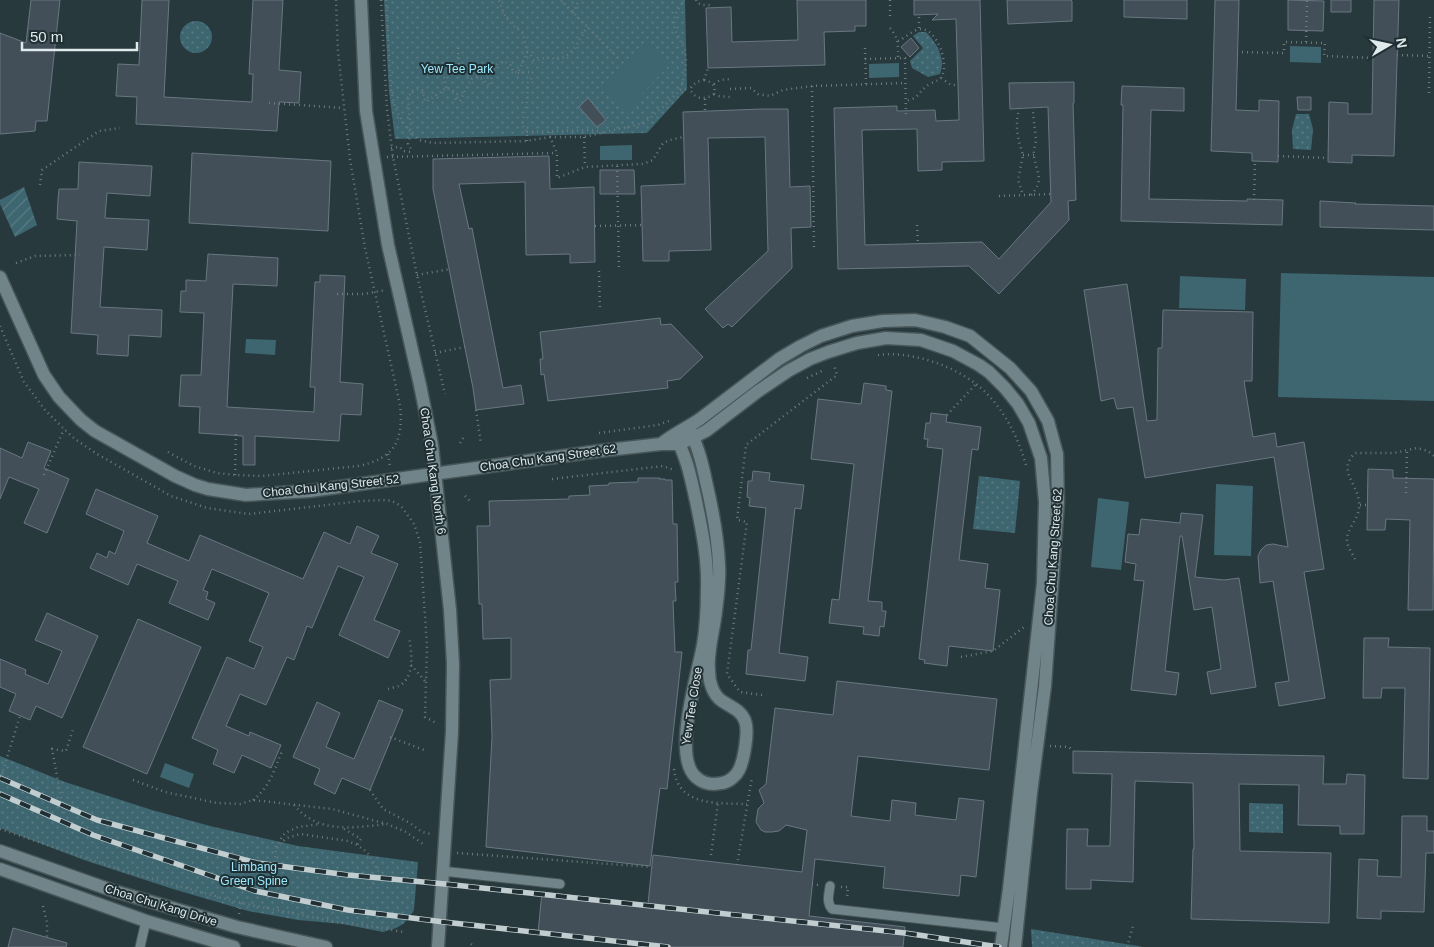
<svg xmlns="http://www.w3.org/2000/svg" width="1434" height="947" viewBox="0 0 1434 947" font-family="Helvetica,sans-serif">
<defs>
<pattern id="park-dots" width="8" height="8" patternUnits="userSpaceOnUse" patternTransform="scale(1.25)"><rect width="8" height="8" fill="#3d6670"/><path d="M2 2h.1M6 6h.1" fill="none" stroke="#597c85" stroke-width="1.8" stroke-linecap="round"/></pattern>
<pattern id="garden-furrows" width="10" height="10" patternUnits="userSpaceOnUse" patternTransform="scale(1.25)"><rect width="10" height="10" fill="#3d6670"/><path d="M-1 1l2-2M0 10L10 0M9 11l2-2" fill="none" stroke="#597c85"/></pattern>
</defs>
<rect width="100%" height="100%" fill="#28393d"/>
<path fill="url(#park-dots)" d="M384,0H685L687,89L647,133L395,139L389,91Z
M180 37a16 16 0 1 1 32 0a16 16 0 1 1-32 0Z
M919,32H926C937,43 946,59 940,74L928,77L912,68L910,61L923,48L913,36Z
M1296,114H1309L1313,129L1311,150L1293,149L1292,130Z
M979,476L1020,481L1015,533L973,529Z
M0,756L65,782L152,810L210,826L298,846L418,862L414,910L408,919L403,924L396,928L383,932L343,924L298,920L248,911L173,889L84,860L0,828Z
M1249,803L1283,804V833L1249,832Z
M1031,929L1138,946L1143,947H1032Z"/>
<path fill="url(#garden-furrows)" d="M24,187L37,225L15,237L0,204V200Z"/>
<path fill="#3d6670" d="M646,41L670,64L625,112L601,88Z
M1290,46L1321,47V63L1290,62Z
M899,63V77L869,78V64Z
M632,145V160H600V146Z
M1281,273L1434,277V401L1278,397Z
M1180,276L1246,279L1245,310L1179,308Z
M246,339L276,340L275,355L245,353Z
M1216,484L1253,486L1251,556L1214,555Z
M1098,498L1129,502L1121,570L1091,567Z
M165,763L194,774L189,788L160,777Z"/>
<path fill="#424f58" stroke="#697781" d="M31,0H60L47,121H36L35,131L0,134V33L26,43Z
M142,0H169L164,97L252,102L253,74H249L253,0H283L279,70L301,72L299,103L279,102L277,131L136,124L137,97L116,96L118,64L139,65Z
M797,0H866V26H855V31L824,32L825,65L708,68L706,8L731,7L732,42L798,40Z
M914,0H980L984,161L942,162V170L918,171L917,129L862,130L865,245L982,242L999,259L1051,202L1048,107L1010,109L1009,83L1074,82V103H1073L1076,200L1068,201L1069,220L999,294L969,266L838,269L834,108L897,106V111L935,110L936,121L959,120L956,19L932,20L938,14L914,15Z
M1007,0H1070L1072,1V21L1008,24Z
M1124,0H1187V19L1124,17Z
M1215,0H1239L1236,110L1259,111V100L1279,101L1278,162L1252,161V153L1211,151Z
M1288,0L1324,1L1323,31L1288,30Z
M1331,0H1351V12H1331Z
M1374,0H1399L1394,156L1352,155V163L1328,162L1329,102L1348,103V114H1372Z
M911,38L919,48L910,57L901,47Z
M1122,86L1184,88V111L1151,110L1149,199L1247,201V199L1283,200L1282,225L1121,221L1123,105H1121Z
M1297,97H1311V110H1298Z
M588,98L606,120L597,127L579,107Z
M762,109H788L790,187L810,186L811,227L791,228L792,268L732,327L728,324L723,328L705,309L768,251L765,137L708,138L711,250L669,251V261H643L641,186L685,184L683,112Z
M192,153L331,161L328,231L189,223Z
M549,156L550,189L594,187L595,262L570,263V254L526,255L525,182L459,184L469,229L472,228L503,388L521,385L524,404L476,410L473,388L433,189V159Z
M79,162L152,166L150,196L107,193L105,218L149,220L147,250L104,247L100,307L162,310L161,337L129,335L128,356L97,354L98,335L71,333L77,221L57,219L58,200L59,189H78Z
M600,170H634L635,194H600Z
M1320,201L1356,203L1355,204L1434,206V230L1320,227Z
M208,254L278,258L277,286L233,284L227,407L314,412L315,387H310L315,282H320V275L345,276L340,382L363,384L361,415L341,414L339,441L255,436V465H243V436L199,433L200,407L179,406L181,375H201L204,313L180,312L181,291H186V280L206,281Z
M1127,284L1147,421L1157,420L1158,348H1162L1163,310L1253,312L1252,381H1244L1253,437L1275,433L1277,447L1304,442L1324,569L1304,572L1325,698L1279,706L1275,683L1289,681L1273,581L1260,583L1258,556L1261,550L1266,545L1273,544L1288,547L1274,457L1145,478L1133,407L1117,409L1114,398L1101,401L1084,290Z
M660,318L661,325L671,324L703,357L680,379L667,381L668,388L548,401L544,374L541,375L540,359H543L540,332Z
M864,383L886,386V390L892,391L868,601L882,602V611H886L884,627L880,626L879,636L863,634L864,627L829,623L832,599L839,600L854,464L811,459L818,399L861,404Z
M931,413L947,415L946,422L981,427L978,450L972,449L959,560L988,564L985,588L1000,590L993,651L949,646L947,666L924,663L925,660L919,659L943,449L927,447L928,439H924L926,423H930Z
M28,442L51,451L44,468L69,479L47,533L24,523L39,489L9,477L0,499V448L22,458Z
M1368,469L1393,470V478L1434,479L1433,610H1408L1410,520L1386,519L1385,530H1367Z
M753,471L770,473L769,481L804,485L801,509L795,508L779,653L808,657L805,681L746,674L748,650H751L766,508L749,506L750,498L747,497L748,481H752Z
M638,478H660L659,479H665V480H672L673,524H677L678,582H675L676,601H673L675,652H682L667,789L660,788L650,866L486,847L492,737L490,680L511,679V638L483,639L482,604H479L477,526H490L489,501L569,499V496L590,495L589,486L609,485V483L638,482Z
M96,489L158,516L147,543L189,561L200,535L303,579L324,532L350,544L357,526L379,536L371,553L398,564L374,620L400,631L388,658L339,635L364,577L338,566L312,628L307,626L294,660L287,657L266,705L240,694L226,726L249,736L250,732L281,745L271,768L242,755L234,773L213,764L218,750L192,738L227,657L254,669L263,647L249,641L269,593L212,569L203,590L208,592L206,599L215,603L208,620L169,603L178,581L137,564L128,585L90,568L97,553L107,558L109,551L115,554L124,531L86,514Z
M1181,513L1203,515L1195,577L1224,580L1239,578L1256,687L1211,694L1207,672L1221,669L1212,607L1194,610L1182,536H1180L1165,671L1179,673L1176,695L1131,690L1144,581L1134,580L1136,564L1125,562L1128,534L1139,535L1141,519L1180,523Z
M47,613L98,636L62,718L36,706L30,720L9,711L16,694L0,687V659L26,670L25,674L48,684L62,651L35,640Z
M138,619L201,647L147,774L83,747Z
M1364,638H1389L1388,647L1430,648L1428,779L1403,778L1405,688H1382L1381,698H1363Z
M837,681L997,699L989,770L858,756L851,816L890,821L892,800L916,803L915,815L956,820L959,798L984,801L976,877L961,875L959,896L883,888L885,867L815,859L809,916L905,927L903,947H661L538,933L542,892L648,904L653,855L802,872L807,830L786,825L779,831L772,832H765L761,830L756,822L758,809L764,803L759,790L766,784L775,708L833,715Z
M379,700L403,710L370,790L342,778L335,794L314,784L320,769L293,757L317,702L340,713L326,747L354,759Z
M1073,751L1324,756L1323,784H1346L1347,774L1365,775L1364,834H1340V826L1298,825L1299,785L1239,784L1240,851L1331,853L1329,923L1191,919L1193,849H1194L1193,783L1135,781L1133,882L1091,880V889H1066L1067,829H1088L1087,846H1110L1112,774L1073,773Z
M1402,816H1427V831H1434V853H1426L1424,912L1381,911V919L1357,918L1359,859L1378,860L1377,876L1401,877Z
M13,928L67,943L66,947H8Z"/>
<g fill="none" stroke-linecap="round" stroke-linejoin="round">
<defs>
<path id="service" d="M442,871L560,884
M830,886C829,894 826,902 832,909L1004,928
M140,947L146,921"/>
<path id="minor" d="M0,277L44,375L59,397L81,420L95,431L175,476L195,485L208,489L246,495L310,491L599,451L661,444H680L706,431L757,392L788,371L810,359L828,352L857,343L886,338L921,340L953,351L979,365L989,372L1005,388L1018,404L1029,423L1041,458L1045,502L1043,583L1009,889L1001,947
M675,436C687,457 691,479 696,501C702,530 708,559 707,588C707,607 706,627 703,645C698,674 671,758 697,778C704,784 713,785 722,783C729,782 736,776 739,770C744,760 749,731 745,721C741,710 731,707 722,701C713,695 709,682 709,671C707,651 714,631 716,611C718,596 720,580 719,565C718,538 713,512 707,486C703,467 699,448 690,431
M661,444C673,434 687,428 700,419L779,359L801,346L821,336L852,326L883,321L915,320L945,327L970,336L1010,368L1031,391L1048,421L1057,454L1058,502L1045,686L1031,793L1015,947"/>
<path id="tertiary" d="M361,0L366,111L388,245L420,385L432,445L450,610L453,664L452,732L438,947"/>
<path id="secondary" d="M0,851L114,891L237,927L326,947
M0,869L146,921L234,947"/>
</defs>
<use href="#service" stroke="#465558" stroke-width="11"/>
<use href="#minor" stroke="#465558" stroke-width="15"/>
<use href="#tertiary" stroke="#465558" stroke-width="15"/>
<use href="#secondary" stroke="#465558" stroke-width="15"/>
<path stroke="#6c7b7e" stroke-width="2.5" stroke-dasharray="1 4" stroke-linecap="butt" d="M381,0L387,110L393,157L417,275L445,394
M386,0L391,90L395,108L404,124L411,133L419,140L433,143L527,141L550,137L557,153V178L585,167L643,164L653,160L663,143L670,140L683,137
M561,0L618,58
M696,0L697,3L703,5H711
M890,0V18
M573,13L579,0
M919,17V29
M890,28C899,39 898,45 898,58
M898,41C905,38 914,29 921,29C937,29 949,63 942,76C939,81 935,81 930,84C924,87 921,92 916,97C913,99 909,100 906,101
M1306,42L1307,0
M458,48L459,64L471,79
M865,48L866,84
M527,52L530,54L534,60C539,61 540,58 546,58C550,57 553,59 558,59C573,56 580,39 587,27
M1237,52L1284,53V42L1325,43L1324,56L1373,58
M1397,55L1429,56
M865,59L905,58L906,118
M436,71L445,78L446,88
M518,73L532,72
M941,78L951,85H958
M704,80C712,82 716,85 714,94C705,100 695,100 690,89C694,83 698,81 704,80Z
M704,80L708,68
M714,84L720,80L730,79
M812,86L814,248
M730,89L751,88L758,94L770,96L783,90L812,86L905,83
M680,90L690,89
M1429,93L1430,16
M714,94L719,96L730,97
M705,99V112
M269,103L344,108
M1019,108L1017,120V130L1019,142L1023,155L1018,180L1023,195
M527,132L591,130L602,132
M549,132L550,137H584L644,123L663,107L680,90L685,75L686,61L685,50L675,30L674,21L676,13L684,0
M584,137L585,167
M527,141V132L522,125L527,101L528,83L534,75
M391,148L400,147L403,151L410,152L411,149L408,144L411,133L408,98L412,91C416,89 419,88 423,91L424,99L426,102L446,88L451,89L457,94L456,99L460,101L471,79L477,77L483,79L487,85L490,86C492,74 494,56 510,64L513,71L518,73L527,52L523,33C509,23 504,17 499,0
M1023,155H1034
M1278,156L1328,158
M387,157L557,153
M617,166L619,270
M40,185L42,170L99,131L120,128
M1031,195C1046,179 1035,171 1034,155C1033,149 1036,144 1036,139C1035,128 1033,119 1033,108
M999,196L1051,194
M1254,200L1255,161
M917,225L918,244
M595,226L642,225
M16,263L35,256L80,255
M599,271L600,310
M417,275L450,269
M337,294H364L386,290
M0,326L24,382L45,410L64,429L75,439L97,454L171,496L207,508L249,514L361,501L383,500L392,501L401,506L414,524L420,542L427,646L425,717L438,724
M435,353L465,347
M878,355C910,351 950,364 976,384C1001,403 1018,436 1026,465
M807,378L822,371
M476,410L481,444
M947,415L977,383
M599,433L658,425L669,421
M460,443L465,435
M168,452L194,466L217,473L235,475L262,476L358,466C394,459 404,441 400,405L365,248L350,159L338,52L336,0
M388,454L390,467
M44,475L64,429
M235,475L236,432
M552,479L663,466L674,470
M1406,493L1407,450
M465,496L472,503
M1360,505H1367
M1355,559C1352,553 1346,545 1347,538C1349,525 1361,517 1359,502C1357,482 1337,471 1355,453H1394L1417,448L1428,451L1434,456
M961,657L993,651L1024,627
M411,665L425,681
M388,689C391,688 396,687 399,686C415,677 412,653 409,638
M762,695L740,692L727,674L747,522L737,520L746,445L837,375L834,365
M390,737L424,750
M1050,746L1069,747L1073,751
M674,769C678,807 719,803 747,804
M0,780L20,716
M133,780L165,792L217,803L240,804L253,800L332,809L387,824L406,832L423,844
M370,790L383,809L410,823L422,832L431,834
M253,800C271,786 274,769 283,749
M294,805C318,834 353,828 386,824
M64,813L52,749L66,751L73,729
M0,829L127,872L241,903L342,923L371,926L403,932
M344,829L361,839L357,845
M278,843L285,833L298,827L321,824
M457,853L652,867
M711,855L718,803
M737,865L752,777
M274,872L276,847L287,838L300,834L348,841L357,845L367,852L380,874L371,888
M812,884L818,885
M841,887H848L847,899
M43,906L47,923V938
M239,914L241,903
M471,944L474,947
M1127,947L1133,926"/>
<use href="#service" stroke="#718489" stroke-width="9"/>
<use href="#minor" stroke="#718489" stroke-width="12"/>
<use href="#tertiary" stroke="#718489" stroke-width="12"/>
<use href="#secondary" stroke="#718489" stroke-width="12"/>
<defs>
<path id="rail" d="M0,778L97,820L257,863L348,875L445,884L905,933L999,947
M0,794L93,835L255,891L348,910L444,922L668,947"/>
</defs>
<use href="#rail" stroke="#c2cdd0" stroke-width="5.5"/>
<use href="#rail" stroke="#1f2f33" stroke-width="4" stroke-dasharray="11" stroke-linecap="butt"/>
</g>
<g text-anchor="middle" stroke-width="4" stroke-linejoin="round" paint-order="stroke">
<g font-size="12" fill="#9ce9fc" stroke="#1f2f33">
<text x="457" y="73">Yew Tee Park</text>
<text x="254" y="871">Limbang<tspan x="254" dy="14">Green Spine</tspan></text>
</g>
<g font-size="12" fill="#e0eaec" stroke="#1f2f33">
<text transform="translate(548 458) rotate(-8)" y="4">Choa Chu Kang Street 62</text>
<text transform="translate(433 471) rotate(82)" y="4">Choa Chu Kang North 6</text>
<text transform="translate(331 486) rotate(-6)" y="4">Choa Chu Kang Street 52</text>
<text transform="translate(1053 557) rotate(-86)" y="4">Choa Chu Kang Street 62</text>
<text transform="translate(692 706) rotate(-81)" y="4">Yew Tee Close</text>
<text transform="translate(161 905) rotate(17)" y="4">Choa Chu Kang Drive</text>
</g>
</g>
<g transform="translate(1389 45) rotate(81)" stroke="#1f2f33" stroke-width="4" paint-order="stroke">
<path d="M0-4L9 19L0 12L-9 19Z" fill="#e0eaec"/>
<text y="-8" font-size="14" font-weight="bold" text-anchor="middle" fill="#e0eaec">N</text>
</g>
<path d="M22 42v8h115v-8" fill="none" stroke="#e0eaec" stroke-width="2.5"/>
<text x="30" y="42" font-size="15" fill="#e0eaec" stroke="#1f2f33" stroke-width="4" paint-order="stroke">50 m</text>
</svg>
